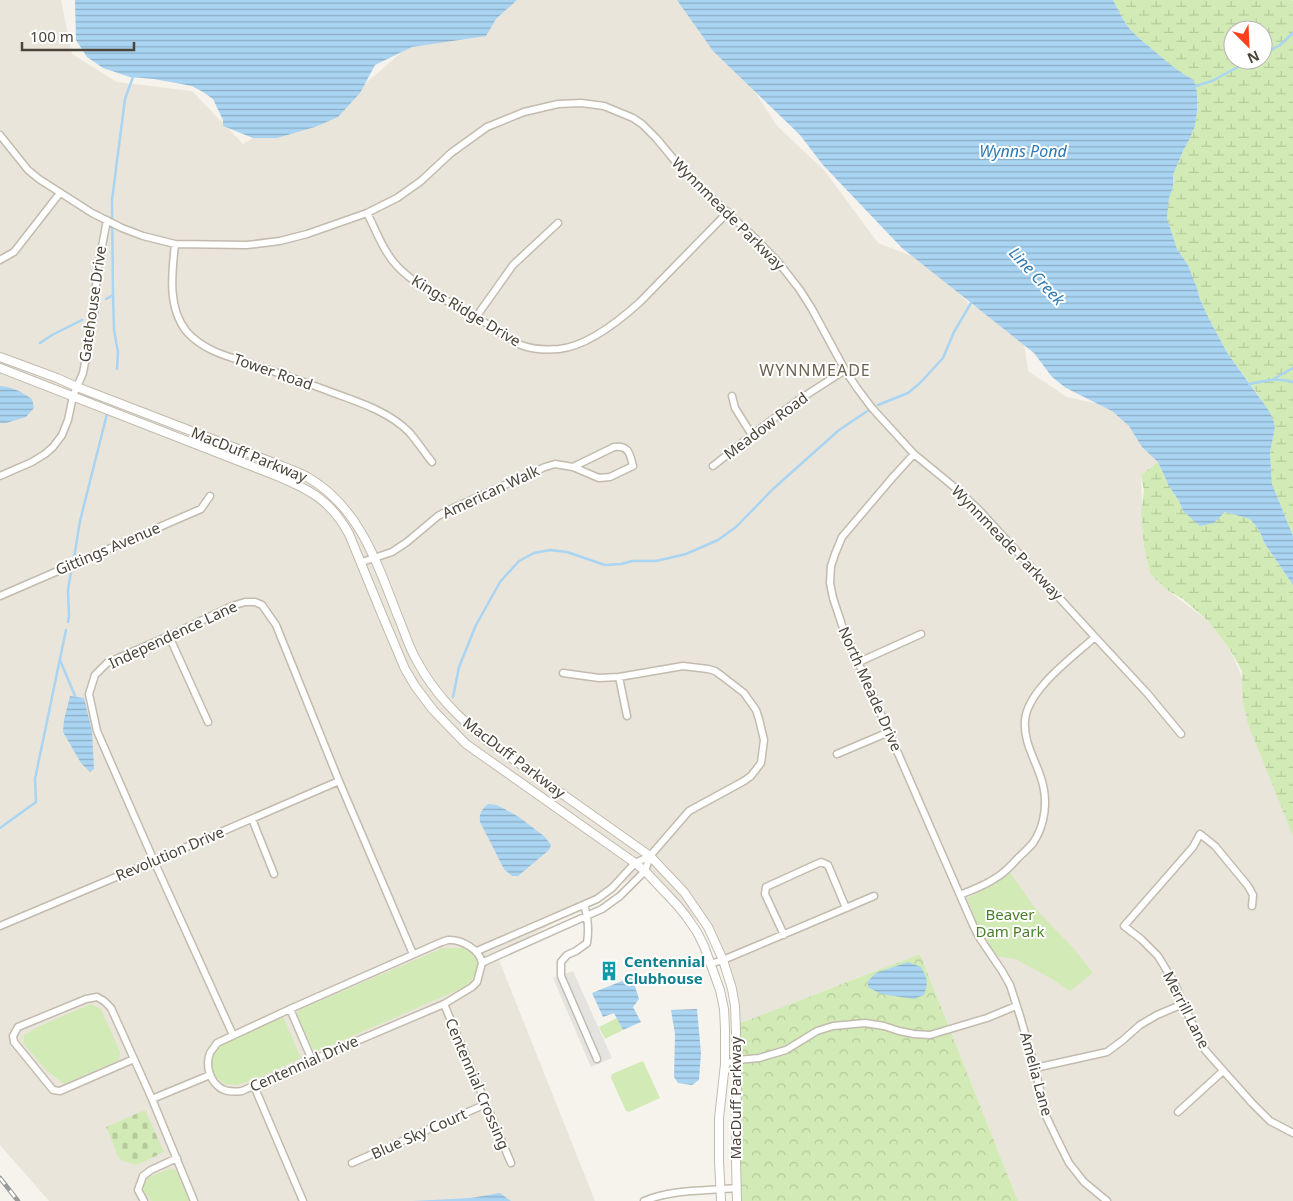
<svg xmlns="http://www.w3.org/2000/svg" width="1293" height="1201" viewBox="0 0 1293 1201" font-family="'Noto Sans',sans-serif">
<defs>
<pattern id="forest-crowns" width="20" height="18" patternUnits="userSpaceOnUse" patternTransform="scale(1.25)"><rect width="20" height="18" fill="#d2eab5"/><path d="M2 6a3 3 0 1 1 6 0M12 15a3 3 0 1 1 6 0" fill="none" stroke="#b6ca9c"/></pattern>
<pattern id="wetland-marsh" width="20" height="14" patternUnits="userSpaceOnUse" patternTransform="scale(1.25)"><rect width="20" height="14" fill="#d2eab5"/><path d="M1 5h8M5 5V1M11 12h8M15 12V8" fill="none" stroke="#b6ca9c"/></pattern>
<pattern id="cemetery-stones" width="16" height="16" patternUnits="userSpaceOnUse" patternTransform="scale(1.25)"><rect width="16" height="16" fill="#d2eab5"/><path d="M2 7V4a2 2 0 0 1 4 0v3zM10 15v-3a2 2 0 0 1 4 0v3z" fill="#b6ca9c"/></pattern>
<pattern id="water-rules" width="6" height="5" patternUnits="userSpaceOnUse" patternTransform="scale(1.25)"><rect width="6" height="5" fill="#a9d4f2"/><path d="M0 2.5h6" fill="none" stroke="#8caec5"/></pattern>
</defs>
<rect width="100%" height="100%" fill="#f6f3ec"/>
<path fill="#eae5da" d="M0,0H61L72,54L117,82L192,91L243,144L277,124L351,96L418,38L502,0H713L739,67L777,126L824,170L878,243L930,263L970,305L1021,320L1028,371L1067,397L1127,410L1158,462L1141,475L1143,531L1150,574L1167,590L1208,621L1229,648L1242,677L1243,703L1293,833V1201H1018L920,954L738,1024L710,933L644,871L497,955L595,1201H49L0,1145Z"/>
<path fill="#d2eab5" d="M1009,871L1035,908L1074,949L1093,973L1070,991L1047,976L1015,959L995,956L982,938L967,898L990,887Z
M443,948H465L477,956L478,970L471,981L465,987L318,1051H314L297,1014L299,1010Z
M91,1004L101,1009L120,1052L119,1060L64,1084L47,1071L23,1043L24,1035L42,1025Z
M283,1017L301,1058L254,1080L237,1085L225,1084L215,1076L211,1062L216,1051L222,1043Z
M617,1018L623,1030L605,1039L599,1027Z
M643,1061L660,1098L629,1112L626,1111L611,1078L612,1074Z
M169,1169L176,1170L189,1201H151L143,1190L147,1178Z"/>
<path fill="url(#forest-crowns)" d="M920,954L1018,1201H737L738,1024Z"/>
<path fill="url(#wetland-marsh)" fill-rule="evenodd" d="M1113,0H1291L1293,1V536L1272,484L1270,453L1275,427L1259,396L1228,354L1211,323L1200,298L1197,288L1188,265L1177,249L1167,218L1169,198L1173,187V175L1183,151L1190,138L1195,126L1197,112V92L1194,80C1178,72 1165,61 1152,49C1144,42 1136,36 1129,28C1122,19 1118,9 1113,0ZM1233,30H1263V60H1233Z
M1158,462L1169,486L1179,501L1183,511L1214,523L1225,512L1250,519L1259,530L1265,544L1293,585V836L1248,724L1243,703L1242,685V671L1229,648L1208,621L1183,599L1167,590L1150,574L1144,545L1141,514L1144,490L1141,475Z"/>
<path fill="url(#cemetery-stones)" d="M145,1110L164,1152L137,1165L120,1160L106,1127Z"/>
<path fill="#e5e3e0" d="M573,971L612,1058L591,1067L553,978Z"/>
<path fill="url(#water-rules)" d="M75,0H517L496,19L486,36L412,47L375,65L360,93L338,117L315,127L277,138H253L223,126V120L213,99L203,92L192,86L154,79L130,77L103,68L87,57L76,40Z
M677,0H1113C1118,9 1122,19 1129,28C1136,36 1144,42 1152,49C1166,61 1178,72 1194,80L1197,92V112L1195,126L1190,138L1183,151L1173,175V187L1169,198L1167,218L1177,249L1188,265L1197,288L1200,299L1211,323L1228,354L1267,408L1273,419L1275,427L1270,453L1272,484L1293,536V585L1265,544L1259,530L1250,519L1225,512L1214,523L1200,526L1183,511L1179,501L1169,486L1158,462L1142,447L1129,426L1112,411L1066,388L1052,377L1034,353L902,248L823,165L800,135L713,51Z
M0,386C13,387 22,392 32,399L34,408L26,417L6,423H0Z
M70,696L84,698L92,731L94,769L90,772L81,763L63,732L64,720Z
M488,804L497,805L519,817L545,837L551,845L549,850L518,876H512L504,869L480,822C479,814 481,810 488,804Z
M908,962L921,967C928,979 928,983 924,995L914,999L881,994L868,987V981L876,973Z
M632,977L639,999L633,1007L641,1022L623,1030L614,1013L603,1017L592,993Z
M697,1009L701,1053L699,1080L692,1085L678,1083L674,1077L675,1034L671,1010Z
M500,1193L511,1201H412L471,1198Z"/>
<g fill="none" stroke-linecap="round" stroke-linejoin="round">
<path stroke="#a9d4f2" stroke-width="2.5" d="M1263,54L1280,45L1293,33
M1196,86L1212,81L1251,60
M106,299L113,295
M40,343L52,335L82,320
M117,369L118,352L114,330L113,295L112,200L125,99L133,77
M1275,378L1293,368
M1249,384C1264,381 1278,377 1293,382
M878,405L908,393L920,383L943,358L954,332L971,303
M74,558L80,521L107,414
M68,622L69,616L68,590L71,572
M60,660L75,696
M453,697L459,667L476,625L500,582L519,561L534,553L550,550L567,552L605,565L621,564L632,561H656L686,554L718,540L736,527L773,489L839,430L869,410
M0,828L36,802L35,779L66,630"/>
<defs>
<path id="minor" d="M0,135L28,170L39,179L92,213L122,228L143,236L175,244L247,245L280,241L307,234L367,213L397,198L421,181L451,153L487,127L524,112L558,104L581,103L604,106L633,118L642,124L656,138L686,174L757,240L779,263L800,290L812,309L845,370L857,388L872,408L914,454L959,491L980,511L1095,637L1147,693L1181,734
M367,213C376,230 383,251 397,266C419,289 449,301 476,317C491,326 506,338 521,345C533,350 546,350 559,349C588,346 619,321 640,302L728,212
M175,244C172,272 167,308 187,332C204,351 229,357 252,364C278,373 305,382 331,392C358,402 388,411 409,432C417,441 424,452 432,462
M0,260L14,252L60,193
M476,317L513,265L558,223
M732,396L735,408L752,435
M914,454L893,477L842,537L835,554L831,566L830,583L833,598L842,625L973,925L979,937L1002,971L1010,985L1020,1016L1035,1068L1046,1116L1057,1139L1069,1163L1084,1182L1107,1201
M713,466L752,435L797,401L845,370
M0,476L32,462L45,454L53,447L62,435L68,420L73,396L83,373L94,315L97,273L107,220
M362,562L392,552L407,542L438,516L451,509L545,467L555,464L573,467L599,478L610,477L633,466C630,454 629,445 614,447L573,467
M0,596L201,509L210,496
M169,636L208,722
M859,662L921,634
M619,677L627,716
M837,754L889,732
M252,819L274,874
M960,895C971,890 984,886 994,879C1003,874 1010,867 1017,859C1022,854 1028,849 1033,843C1046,824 1048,799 1041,778C1035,759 1023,741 1025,720C1028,689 1073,657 1095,637
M584,905C588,917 589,930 587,943L576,951L567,955L561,962V976L597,1059
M1252,906L1253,895L1248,886L1215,846L1200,834L1193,847L1124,926L1141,939L1158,956L1175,984L1183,1004L1205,1050L1252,1103L1270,1121L1293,1133
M846,908L874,896
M0,926L154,861L339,781
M477,951L597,899L612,888L635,863L650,856L689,811L744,781L751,776L761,763L764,740L759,719L756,710L744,693L722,676L715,671L708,669L683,666L619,677L599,678L563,673
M482,963C480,950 462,939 448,940C444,941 440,943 437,944L290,1009L217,1043C215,1046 212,1050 210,1053C205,1066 210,1082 222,1089C228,1092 235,1092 242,1091L312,1060L444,1004L472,987L477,982L482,963L488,960L602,909L620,896L645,871L650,856
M710,964L723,960L846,908L828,865L821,862L766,887L765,894L784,935
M444,1004L511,1163
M290,1009L312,1060
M233,1035L154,861L97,731L89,694L95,675L107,663L169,636L232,606L245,602H255L262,605L276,625L339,781L413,954
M134,1059L111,1008L104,1001L97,997L86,999L18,1027L13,1036L14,1042L53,1090L60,1091L134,1059L152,1099L194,1201
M725,1064L737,1060L759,1058L786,1050L817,1031L833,1026L865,1023L884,1026L899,1031L914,1034L930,1035L987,1018L1016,1006
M1035,1068L1107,1052L1123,1040L1140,1025L1157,1015L1183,1004
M254,1086L303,1201
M152,1099L210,1075
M1178,1112L1223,1071
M352,1163L486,1104
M144,1201L138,1190L143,1176L151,1170L177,1158
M644,1201C673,1189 705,1191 736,1188"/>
<path id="tertiary" d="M0,357L57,378L77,387L282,466C291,470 301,473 309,478C361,509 378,566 399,619C405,633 409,648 417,661C434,693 458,717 486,740L650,856L684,892L708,927L723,960L732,989L735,1006L737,1060L736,1161L737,1201
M0,368L277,476C311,490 331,501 349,534L383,617L405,669L415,686L433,710L466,744L635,863L645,871L677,905L686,916L697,932L704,946L720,990L724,1009L725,1029V1064L719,1118V1161L721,1201"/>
</defs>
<use href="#minor" stroke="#c2bbae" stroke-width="9"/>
<use href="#tertiary" stroke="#c2bbae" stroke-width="10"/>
<use href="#minor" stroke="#fff" stroke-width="6"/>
<use href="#tertiary" stroke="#fff" stroke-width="8"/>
<defs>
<path id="rail" d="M0,1178L18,1201"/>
</defs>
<use href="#rail" stroke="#9a9a9a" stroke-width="4.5"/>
<use href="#rail" stroke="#fff" stroke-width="2.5" stroke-dasharray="8" stroke-linecap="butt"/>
</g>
<defs>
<symbol id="building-bare" viewBox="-9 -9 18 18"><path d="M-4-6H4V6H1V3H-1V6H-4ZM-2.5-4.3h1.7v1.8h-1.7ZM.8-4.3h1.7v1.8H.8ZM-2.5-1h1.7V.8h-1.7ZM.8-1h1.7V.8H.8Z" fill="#0f9aa8" stroke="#fff" stroke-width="2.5" paint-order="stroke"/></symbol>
</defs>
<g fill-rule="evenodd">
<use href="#building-bare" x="595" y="957" width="28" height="28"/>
</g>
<g text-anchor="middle" stroke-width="4" stroke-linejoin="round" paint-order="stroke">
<g font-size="15" fill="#4b4439" stroke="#fff">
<text transform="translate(728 214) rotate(45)" y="5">Wynnmeade Parkway</text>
<text transform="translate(93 304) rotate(-82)" y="5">Gatehouse Drive</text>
<text transform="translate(466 311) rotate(31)" y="5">Kings Ridge Drive</text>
<text transform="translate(273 372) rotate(19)" y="5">Tower Road</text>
<text transform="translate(766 426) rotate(-37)" y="5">Meadow Road</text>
<text transform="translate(249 455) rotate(22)" y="5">MacDuff Parkway</text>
<text transform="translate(491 492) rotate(-25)" y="5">American Walk</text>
<text transform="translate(1007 543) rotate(46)" y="5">Wynnmeade Parkway</text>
<text transform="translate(108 549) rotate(-23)" y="5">Gittings Avenue</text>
<text transform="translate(173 635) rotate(-25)" y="5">Independence Lane</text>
<text transform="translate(870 689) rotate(66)" y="5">North Meade Drive</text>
<text transform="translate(514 758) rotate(37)" y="5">MacDuff Parkway</text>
<text transform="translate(170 854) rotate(-23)" y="5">Revolution Drive</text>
<text transform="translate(1186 1010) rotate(63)" y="5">Merrill Lane</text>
<text transform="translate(304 1064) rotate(-24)" y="5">Centennial Drive</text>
<text transform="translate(1036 1074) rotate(75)" y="5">Amelia Lane</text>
<text transform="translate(477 1084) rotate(67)" y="5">Centennial Crossing</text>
<text transform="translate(736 1098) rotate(-90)" y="5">MacDuff Parkway</text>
<text transform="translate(419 1134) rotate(-24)" y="5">Blue Sky Court</text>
</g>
<g font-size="15" fill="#4a7f2a" stroke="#fff">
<text x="1010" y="920">Beaver<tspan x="1010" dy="17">Dam Park</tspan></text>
</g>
<g font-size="15" font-weight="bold" fill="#0d838f" stroke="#fff" text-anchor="start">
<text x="624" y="967">Centennial<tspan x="624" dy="17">Clubhouse</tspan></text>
</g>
<g font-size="16" font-style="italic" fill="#2e7ab2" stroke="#fff">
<text x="1023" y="157">Wynns Pond</text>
<text transform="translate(1037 276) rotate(47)" y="6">Line Creek</text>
</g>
<g font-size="16" letter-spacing="1" fill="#6e6250" stroke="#fff">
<text x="815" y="376">WYNNMEADE</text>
</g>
</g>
<g transform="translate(1248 45) rotate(156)"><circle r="24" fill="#ffffff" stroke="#b7b4b0"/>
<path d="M0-4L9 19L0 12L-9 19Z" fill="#fc3f1d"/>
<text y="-8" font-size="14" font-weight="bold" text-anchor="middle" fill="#4b4439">N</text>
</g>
<path d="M22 42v8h112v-8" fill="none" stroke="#4b4439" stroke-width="2.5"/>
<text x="30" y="42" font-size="15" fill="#4b4439" stroke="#ffffff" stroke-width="4" paint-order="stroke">100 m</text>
</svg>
